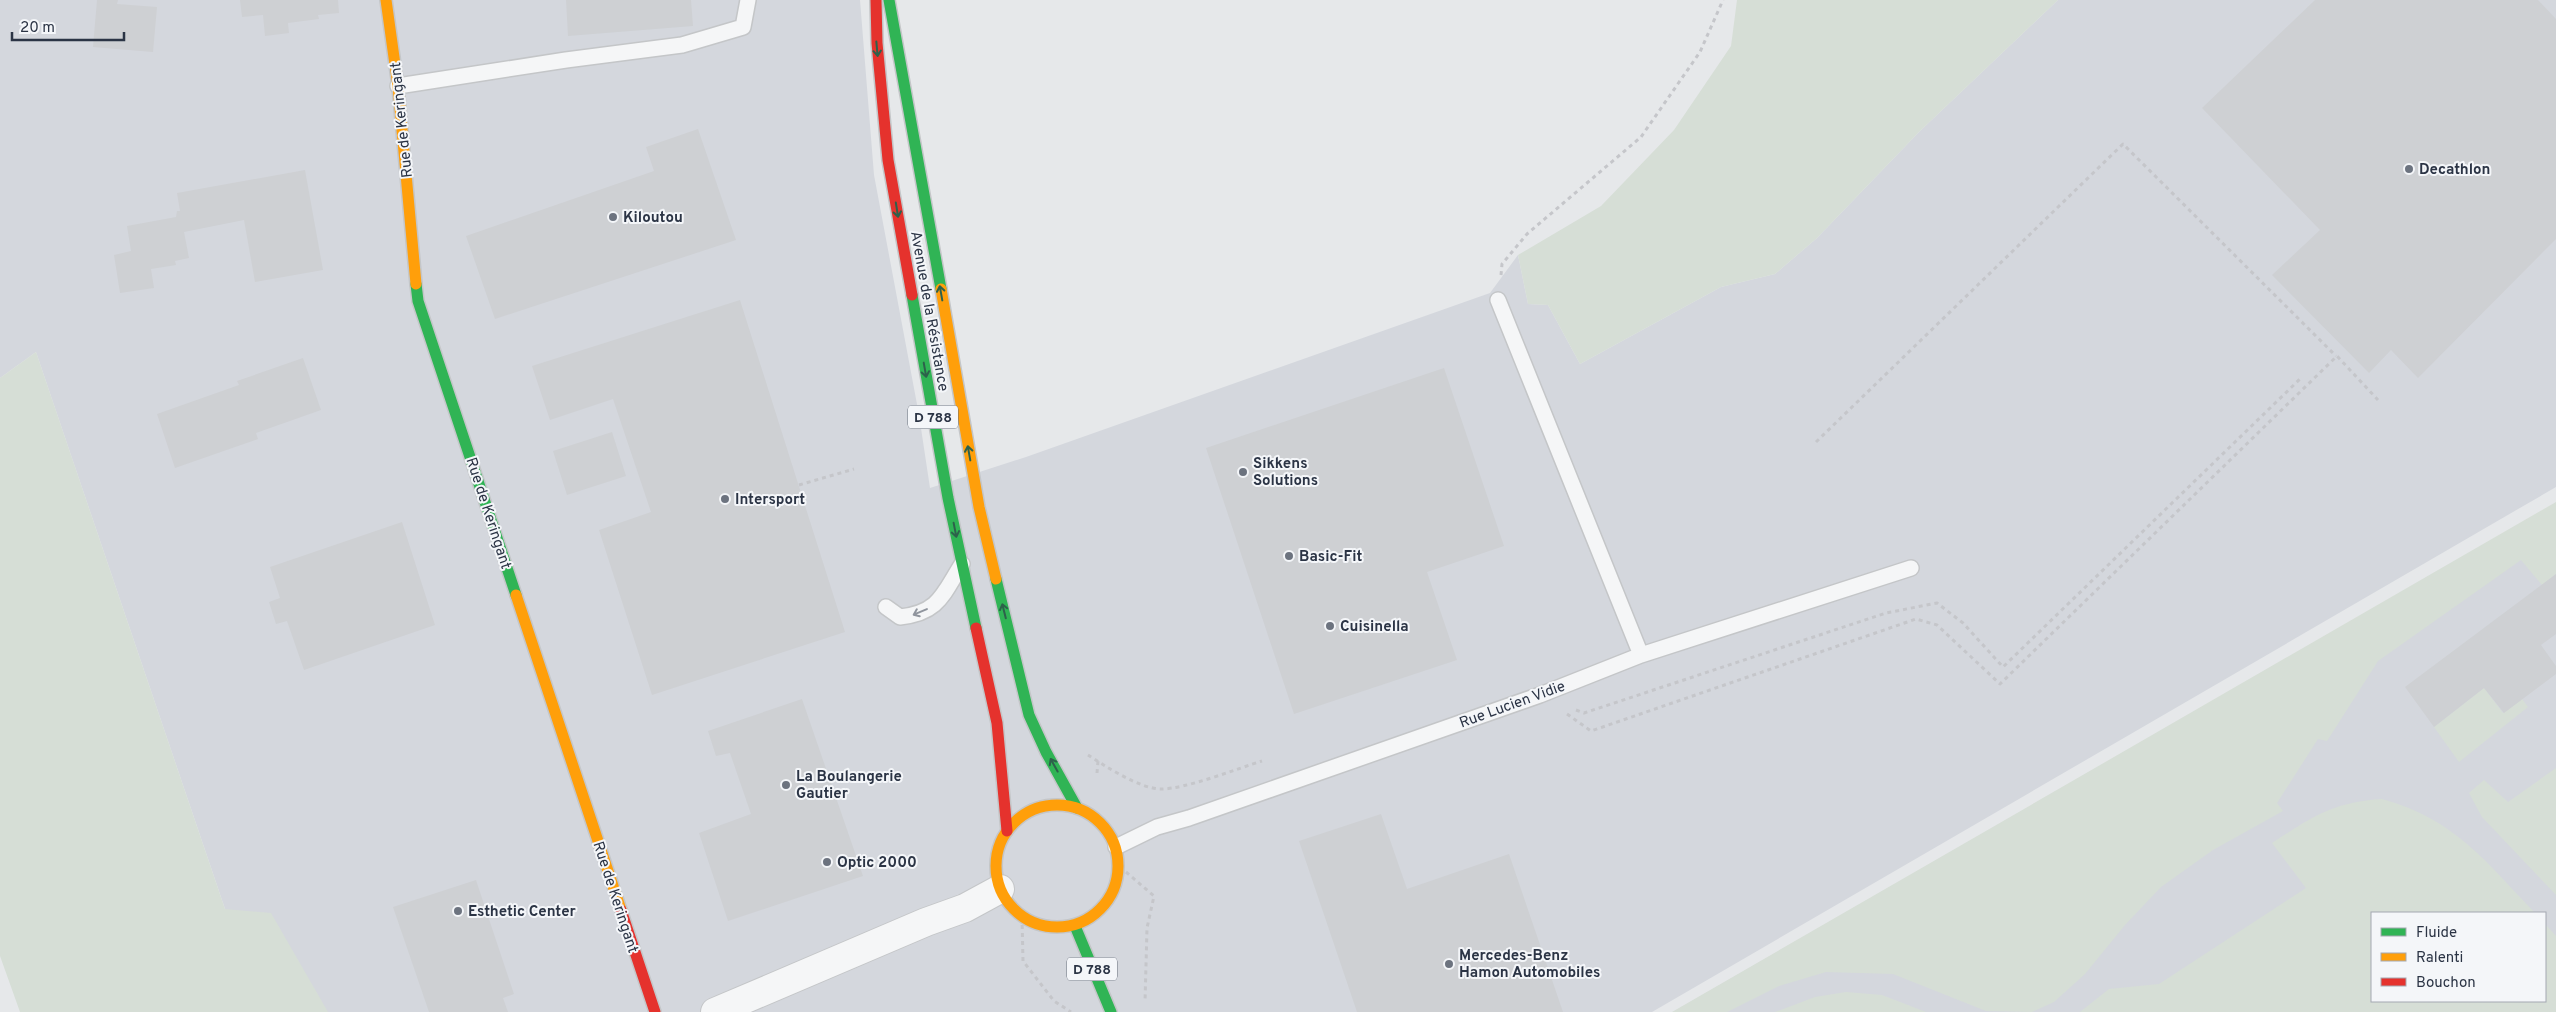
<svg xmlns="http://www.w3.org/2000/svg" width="2556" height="1012" viewBox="0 0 2556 1012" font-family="Overpass,sans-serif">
<rect width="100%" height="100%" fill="#e6e8ea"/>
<path fill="#d4d7dd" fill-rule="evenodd" d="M0,0H860L874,175L919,415L930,488L1026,457L1490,293L1518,255L1528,304L1548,305L1580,364L1721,287L1775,274L1817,238L1919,132L2058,0H2556V487L1652,1012H260L36,352L0,378Z
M2556,503V1012H1673ZM2372,913H2545V1001H2372Z"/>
<path fill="#d6ded6" d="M1737,0H2058L1919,132L1817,238L1775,274L1721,287L1580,364L1548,305L1528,304L1518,255L1601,206L1674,130L1731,46Z
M36,352L225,909L271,913L328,1012H20L0,956V378Z
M2556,502V574L2542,585L2521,560L2378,661L2327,741L2318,739L2277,803L2283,811L2213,850L2161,887L2125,925L2085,974L2054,1002L2032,1012L1986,1011L1893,974L1826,972L1779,986L1727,1012H1672Z
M2484,688L2503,713L2522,699L2528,707L2459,762L2434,727Z
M2556,768V895L2482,817L2469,793L2484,780L2508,802Z
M2382,799C2455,819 2485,861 2535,913H2372V1001H2545V924L2556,936V1012H2080L2109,989L2159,984L2306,888L2272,843C2312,817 2333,802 2382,799Z
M1846,992L1882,995L1926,1012H1775L1815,997Z"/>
<path fill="#ced0d3" d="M97,0H118L117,4L157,7L153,52L93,47Z
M240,0H338L339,13L318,15L319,19L288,23L289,33L265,36L263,15L242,17Z
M566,0H691L693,26L568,36Z
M2315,0H2538L2556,19V239L2418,378L2391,350L2369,373L2272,275L2320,230L2202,108Z
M698,129L736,240L495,319L466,236L654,171L646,147Z
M305,170L323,270L255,282L244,220L184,232L189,258L175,261L176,265L151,269L154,288L120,293L114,255L131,251L127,226L176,217L177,211H180L177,193Z
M740,300L845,632L652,695L599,530L651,512L613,399L550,420L532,366Z
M303,358L321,410L256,433L258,439L175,468L157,414L239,385L237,381Z
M1444,368L1504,546L1427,572L1457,660L1294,714L1206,448Z
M612,432L626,476L567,495L553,451Z
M402,522L435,625L304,670L287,621L276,624L269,602L280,598L270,567Z
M2556,574V634L2541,645L2556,666V674L2504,713L2484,688L2434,727L2405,687Z
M802,699L863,876L728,921L699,833L751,814L730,753L716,756L708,731Z
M1381,814L1407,889L1509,854L1563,1012H1357L1299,841Z
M476,880L514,994L503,998L508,1012H429L393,907Z"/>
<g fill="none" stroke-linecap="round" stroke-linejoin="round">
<defs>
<path id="lane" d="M398,86L566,60L682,45L743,27L748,0
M1498,300L1641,655
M886,607L900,617C939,613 943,594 962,564
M1116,847L1157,827L1189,818L1540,695L1641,655L1911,568"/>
<path id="street" d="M715,1012L926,922L965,908L1000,889"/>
<path id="fast" d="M889,0L941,289
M416,284L418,301L516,595
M912,295L948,498L976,628
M996,579L1029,715L1046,752L1077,808
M1075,926L1111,1012"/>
<path id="slow" d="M386,0L398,86L416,284
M941,289L979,507L996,579
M516,595L621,910
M996 866a61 61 0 1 1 122 0a61 61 0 1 1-122 0Z"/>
<path id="jam" d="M876,0L877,43L888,160L912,295
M976,628L997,723L1007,831
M621,910L655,1012"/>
</defs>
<use href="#lane" stroke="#c4c6c8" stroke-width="18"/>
<use href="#street" stroke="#c4c6c8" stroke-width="30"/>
<use href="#fast" stroke="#c4c6c8" stroke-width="14"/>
<use href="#slow" stroke="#c4c6c8" stroke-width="14"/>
<use href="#jam" stroke="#c4c6c8" stroke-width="14"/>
<path stroke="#c5c6ca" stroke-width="3" stroke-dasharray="4 4" stroke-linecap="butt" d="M1501,275L1502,264L1527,234L1641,137L1700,52L1723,0
M1816,442L2123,144L2336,356
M799,485L854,469
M1576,710L1584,713L1886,613L1937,603L1963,623L2003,667L2301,378
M1567,714L1591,731L1916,619L1937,625L2000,684L2337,356L2378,400
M1088,755C1105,766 1140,789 1161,789C1186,789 1236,769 1262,761
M1097,773L1098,761
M1126,872L1154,896L1147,928L1145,1002
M1022,917L1023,961L1054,1001L1071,1012"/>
<use href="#lane" stroke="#f5f6f7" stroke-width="15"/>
<use href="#street" stroke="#f5f6f7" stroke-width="28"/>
<use href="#fast" stroke="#30b455" stroke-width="11"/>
<use href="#slow" stroke="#ff9f0a" stroke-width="11"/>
<use href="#jam" stroke="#e5322d" stroke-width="11"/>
</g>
<defs><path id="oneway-shaft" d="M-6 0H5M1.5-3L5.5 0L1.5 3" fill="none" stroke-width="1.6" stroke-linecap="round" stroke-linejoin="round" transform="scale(1.25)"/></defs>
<g stroke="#2d614b">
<use href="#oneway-shaft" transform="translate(877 49) rotate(85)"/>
<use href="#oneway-shaft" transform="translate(897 210) rotate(81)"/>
<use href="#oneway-shaft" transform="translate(941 293) rotate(-100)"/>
<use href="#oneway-shaft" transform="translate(925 370) rotate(80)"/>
<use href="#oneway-shaft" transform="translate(969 453) rotate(-100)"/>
<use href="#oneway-shaft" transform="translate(955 530) rotate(79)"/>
<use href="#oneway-shaft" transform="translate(1004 611) rotate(-104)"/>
<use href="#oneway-shaft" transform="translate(1054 765) rotate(-119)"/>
</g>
<use stroke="#90959e" href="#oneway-shaft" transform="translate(920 612) rotate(157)"/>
<g fill="#6c737f" stroke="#f4f6f9" stroke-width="2">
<circle cx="2409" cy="169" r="5"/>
<circle cx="613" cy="217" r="5"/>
<circle cx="1243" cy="472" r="5"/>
<circle cx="725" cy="499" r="5"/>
<circle cx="1289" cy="556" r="5"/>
<circle cx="1330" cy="626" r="5"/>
<circle cx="786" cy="785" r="5"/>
<circle cx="827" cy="862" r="5"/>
<circle cx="458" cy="911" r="5"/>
<circle cx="1449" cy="964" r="5"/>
</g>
<g text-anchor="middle" stroke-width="4" stroke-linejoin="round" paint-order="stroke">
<g fill="#f4f6f9" stroke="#676e7b" stroke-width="1">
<rect x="908" y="405.5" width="50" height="23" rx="4"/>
<rect x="1067" y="957.5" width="50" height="23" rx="4"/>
</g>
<g font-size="14" font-weight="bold" fill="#2b3445">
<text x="933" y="422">D 788</text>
<text x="1092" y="974">D 788</text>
</g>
<g font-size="15" fill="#2b3445" stroke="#f4f6f9">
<text transform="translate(401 120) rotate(-96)" y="5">Rue de Keringant</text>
<text transform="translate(930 311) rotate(80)" y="5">Avenue de la Résistance</text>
<text transform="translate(489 513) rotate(72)" y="5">Rue de Keringant</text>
<text transform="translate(1512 704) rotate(-20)" y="5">Rue Lucien Vidie</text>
<text transform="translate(616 897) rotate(72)" y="5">Rue de Keringant</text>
</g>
<g font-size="15" font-weight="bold" fill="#2b3445" stroke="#f4f6f9" text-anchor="start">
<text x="2419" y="174">Decathlon</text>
<text x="623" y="222">Kiloutou</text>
<text x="1253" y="468">Sikkens<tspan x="1253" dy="17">Solutions</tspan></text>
<text x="735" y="504">Intersport</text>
<text x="1299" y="561">Basic-Fit</text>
<text x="1340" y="631">Cuisinella</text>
<text x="796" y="781">La Boulangerie<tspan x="796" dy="17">Gautier</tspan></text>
<text x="837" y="867">Optic 2000</text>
<text x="468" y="916">Esthetic Center</text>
<text x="1459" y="960">Mercedes-Benz<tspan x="1459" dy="17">Hamon Automobiles</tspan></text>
</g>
</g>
<rect x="2371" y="912" width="175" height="90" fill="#f4f6f9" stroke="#a4a8b1"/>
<rect x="2381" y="928" width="25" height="8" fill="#30b455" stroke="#a4a8b1"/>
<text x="2416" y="937" font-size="15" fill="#2b3445">Fluide</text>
<rect x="2381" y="953" width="25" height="8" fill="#ff9f0a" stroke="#a4a8b1"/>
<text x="2416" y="962" font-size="15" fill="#2b3445">Ralenti</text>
<rect x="2381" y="978" width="25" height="8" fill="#e5322d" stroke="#a4a8b1"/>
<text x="2416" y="987" font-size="15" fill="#2b3445">Bouchon</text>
<path d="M12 32v8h112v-8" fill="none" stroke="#2b3445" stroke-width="2.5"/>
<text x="20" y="32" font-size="15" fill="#2b3445" stroke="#f4f6f9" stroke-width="4" paint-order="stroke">20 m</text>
</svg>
